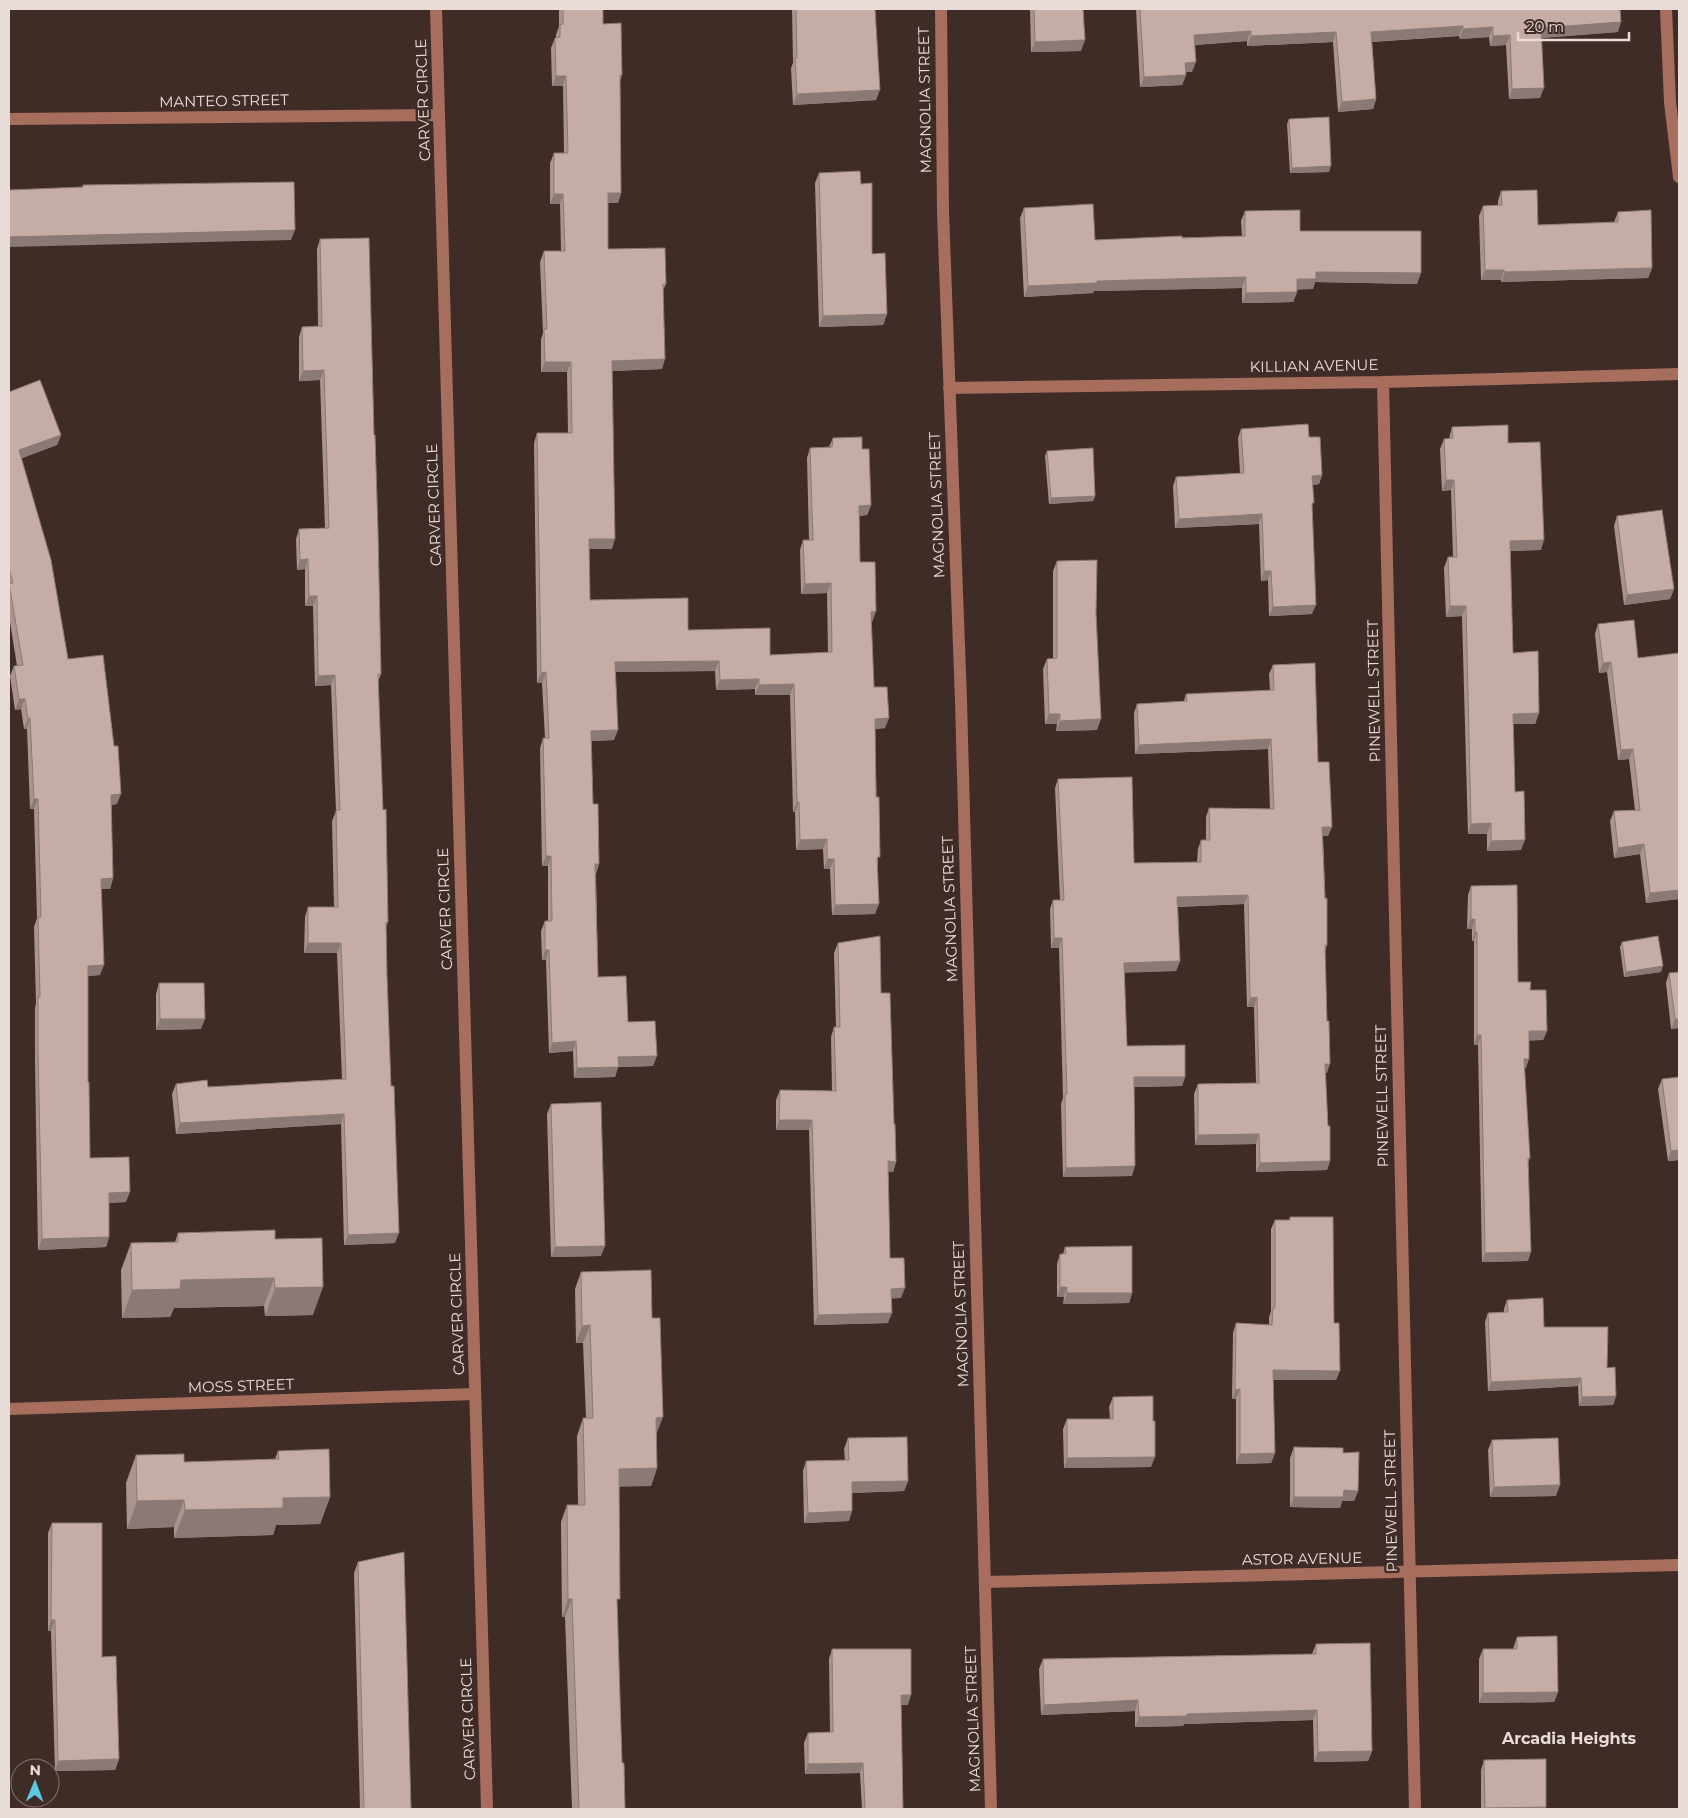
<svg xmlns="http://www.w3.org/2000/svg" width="1688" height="1818" viewBox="0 0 1688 1818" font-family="Montserrat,sans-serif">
<rect width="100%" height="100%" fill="#402c27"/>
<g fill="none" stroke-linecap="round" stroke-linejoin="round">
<path stroke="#a76e5e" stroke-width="12" d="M436,9L487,1809
M941,9L943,211L961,701L991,1809
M1666,9L1670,102L1679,177
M9,119L439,115
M1383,382L1415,1809
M949,388L1383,382L1679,374
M9,1409L475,1394
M985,1582L1679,1565"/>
</g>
<path fill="#a9958e" d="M559,9H603V24L622,75L620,82L621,193L618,203H608V249L666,284L663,290L662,369L612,371V549H589L590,600L770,655L828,653L827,593L801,594L800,550L803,540H809L807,458L810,448L829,447L833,438L862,449L871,505L867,515L859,516L860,562L876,611L872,622H871L874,687L885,728L875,729L878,864L875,914L832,915L830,869H824L823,849L796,850L795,812H793L790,695H755V689L716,690L715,671L615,672L614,740L591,741L593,804L599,864L596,874L598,977L628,1022L653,1066L618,1067L615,1077L574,1078L573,1051L549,1053L546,960H542L541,931L545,921H548V866H542L540,748L543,738H545L542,683H537L534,443L537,433H568L567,372H541V339L543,333L540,262L544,251H561L560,204H550V163L554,153H564L563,86H552L551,48L555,38L556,37V35L559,26Z
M792,9H875L876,100L793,105L791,68L793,63Z
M1030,9H1083L1081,51L1031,52Z
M1136,9H1620L1618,32L1542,38L1540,98L1509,99L1506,45L1490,46L1489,37L1460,39L1459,36L1372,42L1376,99L1373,109L1338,112L1333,42L1247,46V41L1195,45L1192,72H1186V75L1182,85L1140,87Z
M1289,119L1329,172L1290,173L1287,124Z
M819,173L861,184L872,254L887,314L883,325L819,327L815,183Z
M1501,191L1538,225L1614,222L1618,212L1652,268L1648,278L1501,282V280H1481L1479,216L1483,206L1498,205V201Z
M1024,208L1095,240L1242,236L1241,221L1245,211L1300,231L1417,284L1315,282L1313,289H1297V292L1293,302L1242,303V288L1094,291L1093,293L1024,297L1020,218Z
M320,239L374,435L381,674L378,682L383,810L388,922L386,927L387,976L395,1243L344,1245L341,1124L176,1134L172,1094L176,1084L208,1087L342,1079L337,953H304L305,917L308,907H334L332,821L336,811L331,685L315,686L313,606H305V569L297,570L296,539L299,529L325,528L320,380L299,381V337L302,327L318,326L317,249Z
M9,392L61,435L57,445L21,458L68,659L117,804L111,805L113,878L110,889H101L100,975L88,976V1082L90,1158L126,1202L109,1203V1237L106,1247L38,1250L35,1061V1008L36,1003L34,927L37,918L34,809H30L27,729H24L21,709L15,710L10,676L14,666H17L9,616Z
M1452,427L1508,443L1541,550L1510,551L1513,653L1539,713L1535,724H1513L1515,792L1521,850L1487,851V834H1468L1462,616L1446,617L1444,568L1448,557H1453L1451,490L1442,491L1440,449L1444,439H1449Z
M1241,429L1309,437L1322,475L1319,484L1313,485L1312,510V614L1269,616L1268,580L1261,581L1259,524L1175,528L1173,486L1176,477L1240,473L1238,438Z
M1047,451L1095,496L1093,501L1049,504L1045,456Z
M1617,516L1674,589L1670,599L1624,605L1614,526Z
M1057,561L1096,613L1097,730L1056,731L1057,724H1045L1043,669L1047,659H1053V571Z
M1598,624L1638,658L1679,653V899L1646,903L1640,854L1614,858L1610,821L1614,811L1635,810L1629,759L1618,760L1607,672L1599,673L1595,634Z
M1273,665L1318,762L1328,836H1323L1327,945L1325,951L1327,1073H1325L1330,1161L1327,1170L1256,1172V1144L1195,1145L1194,1094L1198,1084L1256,1083L1254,1007H1247L1244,904L1178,907L1180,961L1176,971L1124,972L1127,1046L1185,1077L1182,1086L1134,1087L1132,1176L1063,1177L1061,1104L1063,1098L1059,948H1051L1050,909L1053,900H1060L1055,788L1058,779L1134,863L1197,862L1198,849L1201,840H1206V817L1209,808L1270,809L1268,749L1135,754L1134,713L1137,704L1184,701L1186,694L1270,691L1269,674Z
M1471,886L1518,982L1530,990L1547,1031L1543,1040H1529L1526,1068H1524L1530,1158L1528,1163V1261L1482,1262L1478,1045H1474V941H1472V929H1467L1468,895Z
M1622,942L1661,972L1624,977L1620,947Z
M838,943L881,993L894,1124L896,1162L893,1172L888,1171L890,1258L901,1298H891L888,1323L814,1325L809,1130H776V1100L780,1090L832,1091L831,1037L834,1027H836L834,953Z
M1669,973L1679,1028L1671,1029L1666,983Z
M159,983L201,1029L156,1030V994Z
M1662,1079L1679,1160L1668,1161L1658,1089Z
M551,1104L601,1256L551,1257L547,1114Z
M1290,1217L1334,1323L1336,1380H1273L1275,1453L1271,1463L1236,1464V1399H1232L1233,1333L1236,1323L1269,1325V1317L1271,1311V1229L1275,1220H1289Z
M178,1233L275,1239L313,1315L265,1316L264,1306L174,1308L170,1317L122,1318L121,1270L131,1243L175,1242Z
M1065,1247L1132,1293L1129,1303L1063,1304L1064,1297H1057V1264L1060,1254H1063Z
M581,1272L656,1435L657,1468L651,1486H619L617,1606L622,1763L625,1809H572L565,1617H562L561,1522L567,1505H578L577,1436L583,1418H586L583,1343H576L575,1289Z
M1507,1300L1544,1327L1607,1368L1616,1396L1613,1405L1579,1406L1578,1386L1488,1391L1485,1322L1488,1313L1504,1312V1309Z
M1113,1397L1151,1467L1064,1468L1063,1429L1067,1419H1110L1109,1407Z
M848,1438L908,1481L904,1491L852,1493L849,1521L804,1523L803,1471L806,1461L845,1460L844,1449Z
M1492,1440L1556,1496L1490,1497L1488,1450Z
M1294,1447L1343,1453L1358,1491L1354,1501H1342L1340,1508L1290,1507V1458Z
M278,1451L330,1497L320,1524L276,1525L273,1535L174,1538V1527L127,1529L126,1483L136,1455L184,1462L275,1459Z
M52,1523L102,1657L119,1759L115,1770L55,1771L51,1631H48V1533Z
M358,1562L411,1809H360L354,1573Z
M1517,1637L1558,1692L1554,1702L1479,1703V1659L1483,1649H1513Z
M1316,1644L1372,1751L1368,1761L1314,1762L1313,1720L1184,1724L1183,1726L1135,1727V1711L1041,1715L1039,1669L1043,1659L1312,1654Z
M832,1649L908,1705H901L903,1809H862L860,1773L805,1774L804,1743L808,1733L830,1732L829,1659Z
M1484,1760L1546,1809H1481V1770Z"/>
<path fill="#8a7974" d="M1621,22L1618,32L1538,38L1541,28Z
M1463,26L1459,36L1367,42L1371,32Z
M1493,27L1489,37L1460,39L1463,29Z
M1251,31L1247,41L1191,45L1194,35Z
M1336,32L1333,42L1247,46L1251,36Z
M1510,35L1506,45L1490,46L1493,36Z
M1085,40L1081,51L1031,52L1035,42Z
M1196,62L1192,72H1182L1185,63Z
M1186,75L1182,85L1140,87L1144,77Z
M556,76H566L563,86H552Z
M1544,88L1540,98L1509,99L1512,89Z
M880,90L876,100L793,105L797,94Z
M1376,99L1373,109L1338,112L1342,102Z
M1331,166L1329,172L1290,173L1292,168Z
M608,193H621L618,203H604Z
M554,194H563L560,204H550Z
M295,230L291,240L9,247V237Z
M1652,268L1648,278L1501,282L1505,272Z
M1485,270H1504L1501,280H1481Z
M1316,272L1421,273L1417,284L1315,282L1313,289L1293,290L1297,279Z
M1246,277L1242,288L1094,291L1093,293L1024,297L1028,286L1097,281Z
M1297,292L1293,302L1242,303L1246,293Z
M887,314L883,325L819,327L823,316Z
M665,359L662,369L608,371L612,361Z
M545,362H571L567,372H541Z
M324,370L320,380L299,381L303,371Z
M61,435L57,445L15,461L19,450Z
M1322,475L1319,484L1309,485L1312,476Z
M1446,480H1454L1451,490L1442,491Z
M1095,496L1093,501L1049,504L1051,498Z
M871,505L867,515L856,516L859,506Z
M1262,514L1259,524L1175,528L1179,519Z
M589,539H615L612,549H585Z
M1544,540L1541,550L1506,551L1510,541Z
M308,559L305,569L297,570L300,560Z
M1264,571H1271L1268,580L1261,581Z
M831,583L827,593L801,594L805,584Z
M1674,589L1670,599L1624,605L1627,595Z
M309,596H317L313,606H305Z
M1316,605L1312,614L1269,616L1273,607Z
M1450,606H1466L1462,616L1446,617Z
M876,611L872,622H867L871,612Z
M719,661L715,671L611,672L615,662Z
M1611,662L1607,672L1599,673L1603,663Z
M546,672L542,683H537L541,673Z
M335,675L331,685L315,686L318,676Z
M759,679L755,689L716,690L720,680Z
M794,684L790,695H755L759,685Z
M19,699H25L21,709L15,710Z
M1539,713L1535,724H1509L1513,714Z
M1049,714H1060L1057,724H1045Z
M30,718L27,729H24L28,719Z
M889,718L885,728L871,729L875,719Z
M1101,719L1097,730L1056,731L1060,721Z
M618,730L614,740L587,741L591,731Z
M1271,739L1268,749L1135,754L1139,745Z
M1633,749L1629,759L1618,760L1621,750Z
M121,794L117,804L107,805L111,795Z
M34,799H38L34,809H30Z
M797,802H799L795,812H793Z
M1491,823L1487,834H1468L1471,824Z
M1322,827H1332L1328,836H1319Z
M827,839L823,849L796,850L800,840Z
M1525,840L1521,850L1487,851L1491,841Z
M1644,844L1640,854L1614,858L1618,848Z
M546,856H551L548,866H542Z
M827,859H834L830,869H824Z
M595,864H599L595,874Z
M113,878L110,889H97L101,879Z
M1679,890V899L1646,903L1650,893Z
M1248,895L1244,904L1174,907L1177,897Z
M879,904L875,914L832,915L835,905Z
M1471,919H1475L1472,929H1467Z
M1475,932H1477L1474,941H1472Z
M1054,938H1062L1059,948H1051Z
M308,943H341L337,953H304Z
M545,950H549L546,960H542Z
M1180,961L1176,971L1120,973L1124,963Z
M104,965L100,975L84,976L88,966Z
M1663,966L1661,972L1624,977L1626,972Z
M1257,997L1254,1007H1247L1250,998Z
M160,1019H205L201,1029L156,1030Z
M1675,1019H1679V1028L1671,1029Z
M1529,1031H1547L1543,1040L1526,1041Z
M1477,1035H1481L1478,1045H1474Z
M576,1041L573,1051L549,1053L552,1043Z
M657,1056L653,1066L618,1067L615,1077L574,1078L577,1068L618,1057Z
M1524,1059H1529L1526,1068H1520Z
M1325,1064H1330L1327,1073H1321Z
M1134,1077H1185L1182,1086L1131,1087Z
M344,1114L341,1124L176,1134L180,1123Z
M779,1120H812L809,1130H776Z
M1259,1134L1256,1144L1195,1145L1198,1135Z
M1679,1150V1160L1668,1161L1671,1151Z
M888,1161L896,1162L893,1172L884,1171Z
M1330,1161L1327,1170L1256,1172L1260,1163Z
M1135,1166L1132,1176L1063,1177L1066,1168Z
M130,1192L126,1202L106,1203L109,1193Z
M399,1233L395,1243L344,1245L348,1235Z
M109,1237L106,1247L38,1250L42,1239Z
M605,1246L601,1256L551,1257L555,1247Z
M1531,1252L1528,1261L1482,1262L1485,1253Z
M274,1278L264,1306L174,1308L170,1317L122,1318L132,1290L181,1280Z
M323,1287L313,1315L265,1316L275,1288Z
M1060,1287H1067L1064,1297H1057Z
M905,1288L901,1298L887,1299L891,1289Z
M1067,1293H1132L1129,1303L1063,1304Z
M892,1313L888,1323L814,1325L818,1315Z
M590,1325L583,1343H576L582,1326Z
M1273,1370L1340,1371L1336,1380H1270Z
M1581,1378L1578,1386L1488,1391L1491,1382Z
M1240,1389L1236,1399H1232L1235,1390Z
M1616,1396L1613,1405L1579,1406L1582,1397Z
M663,1417L656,1435V1418Z
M1275,1453L1271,1463L1236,1464L1240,1454Z
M1155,1457L1151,1467L1064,1468L1067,1458Z
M657,1468L651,1486L612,1487L619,1469Z
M908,1481L904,1491L848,1493L852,1482Z
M1560,1485L1556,1496L1490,1497L1494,1487Z
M1344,1490L1358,1491L1354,1501H1342L1340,1508L1290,1507L1294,1497Z
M330,1497L320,1524L276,1525L273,1535L174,1538L185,1510L283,1498Z
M184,1500L174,1527L127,1529L137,1501Z
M852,1511L849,1521L804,1523L808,1513Z
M568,1599H572L565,1617H562Z
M51,1620H55L51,1631H48Z
M1558,1692L1554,1702L1479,1703L1483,1693Z
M901,1695H911L908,1705H897Z
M1138,1700L1135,1711L1041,1715L1044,1705Z
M1317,1710L1313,1720L1184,1724L1183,1726L1135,1727L1139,1717L1187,1714Z
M1372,1751L1368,1761L1314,1762L1318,1752Z
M119,1759L115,1770L55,1771L58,1761Z
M863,1763L860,1773L805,1774L808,1764Z
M1546,1807V1809H1484L1485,1808Z"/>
<path fill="#c5ada5" stroke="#8a7974" d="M563,9H603V24L621,23L622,75H620L621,193H608V249L665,248L666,284H663L665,359L612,361L615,539H589L590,600L688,598V630L770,628V655L832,652L831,583L805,584L803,540H813L810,448L832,447L833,438L862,437V449H869L871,505L859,506L860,562H875L876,611L871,612L874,687H887L889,718L875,719L876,797H879L880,857H877L879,904L835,905L834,859H827V839L800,840L799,802H797L794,684L759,685V679L720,680L719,661L615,662L618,730L591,731L593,804H598L599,864H595L598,977L626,976L628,1022L655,1021L657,1056L618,1057L619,1067L577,1068L576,1041L552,1043L549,950H545V921H552L551,856H546L543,738H549L546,672L541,673L537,433H572L571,362H545L544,329H547L544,251H565L563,194H554V153H568L566,76H556L555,38L560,37V25L563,24Z
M796,9H875L880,90L797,94L795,58H797Z
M1034,9H1083L1085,40L1035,42Z
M1140,9H1620L1621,22L1541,28L1544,88L1512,89L1510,35L1493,36V27L1463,29V26L1371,32L1376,99L1342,102L1336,32L1251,36V31L1194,35L1196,62L1185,63L1186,75L1144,77Z
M1329,117L1331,166L1292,168L1289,119Z
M860,171L861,184L872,183V254L885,253L887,314L823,316L819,173Z
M294,182L295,230L9,237V190L83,187V185Z
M1537,190L1538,225L1618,222V212L1651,210L1652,268L1505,272L1504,270H1485L1483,206L1502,205L1501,191Z
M1093,204L1095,240L1182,236V238L1245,236V211L1300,210V231H1421V273L1316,272V279H1297V292L1246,293V277L1097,281V283L1028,286L1024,208Z
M369,238L374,435H375L378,531L381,674H378L383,810L386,809L388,922H386L387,976L391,1086H394L399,1233L348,1235L344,1114L180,1123L176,1084L207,1080L208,1087L346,1079L341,943H308V907H338L336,810H340L335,675L318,676L317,596H309L308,559L300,560L299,529L329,528L324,370L303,371L302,327L322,326L320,239Z
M40,380L61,435L19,450L51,560L68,659L103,655L114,746H118L121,794L111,795L113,878L101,879L104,965L88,966V1082H89L90,1158L129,1157L130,1192L109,1193V1237L42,1239L38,1051V997H40L38,917H41L38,799H34L30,718L28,719L25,699H19L14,666L23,665L9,584L13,583L9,568V392Z
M1308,424L1309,437H1320L1322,475L1312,476L1314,503H1312L1316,605L1273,607L1271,571H1264L1262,514L1179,519L1176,477L1244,473L1241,429Z
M1508,425V443L1540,442L1544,540L1510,541L1513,653L1538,651L1539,713L1513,714L1515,792L1524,791L1525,840L1491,841V823L1471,824L1466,606H1450L1448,557H1457L1454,480H1446L1444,439L1453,438L1452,427Z
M1093,448L1095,496L1051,498L1047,451Z
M1662,510L1674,589L1627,595L1617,516Z
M1097,560L1096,613L1101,719L1060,721V714H1049L1047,659L1057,658V561Z
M1634,620L1638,658L1679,653V890L1650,893L1644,844L1618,848L1614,811L1640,810L1633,749L1621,750L1611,662L1603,663L1598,624Z
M1315,663L1318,762H1329L1332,827H1322L1325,899L1327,898V945H1325L1327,1021H1329L1330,1064H1325L1328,1126H1330V1161L1260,1163L1259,1134L1198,1135V1084L1259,1083L1257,997L1250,998L1248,895L1177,897L1180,961L1124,963L1127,1046L1185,1045V1077H1134L1135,1166L1066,1168L1065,1094H1067L1062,938H1054L1053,900H1064L1058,779L1132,777L1134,863L1201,862V840H1210L1209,808L1274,809L1271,739L1139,745L1137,704L1187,701L1186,694L1274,690L1273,665Z
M1517,885L1518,982H1531L1530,990H1546L1547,1031H1529V1059H1524L1530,1158H1528L1531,1252L1485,1253L1481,1035H1477V932H1475V919H1471V886Z
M880,936L881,993H890L894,1124H895L896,1162L888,1161L890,1258H904L905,1288L891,1289L892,1313L818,1315L812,1120H779L780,1090L836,1091L834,1027H840L838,943Z
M1658,936L1663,966L1626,972L1622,942Z
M1679,972V1019H1675L1669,973Z
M159,983H204L205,1019H160Z
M1679,1077V1150L1671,1151L1662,1079Z
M601,1102L605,1246L555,1247L551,1104Z
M1290,1217H1333L1334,1323H1339L1340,1371L1273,1370L1275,1453L1240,1454V1389L1235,1390L1236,1323L1272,1325L1273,1308H1275V1220H1290Z
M275,1230V1239L322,1238L323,1287L275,1288L274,1278L181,1280L180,1289L132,1290L131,1243L178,1242V1233Z
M1132,1246V1293H1067V1287H1060V1254H1066L1065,1247Z
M651,1270L652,1318H660L663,1417L656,1418L657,1468L619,1469L620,1599H617L622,1763H624L625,1809H579L572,1599H568L567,1505H585L583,1418H593L590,1325L582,1326L581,1272Z
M1543,1298L1544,1327H1608L1607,1368L1615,1367L1616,1396L1582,1397L1581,1378L1491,1382L1488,1313L1508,1312L1507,1300Z
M1153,1396V1421H1155V1457L1067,1458V1419H1113V1397Z
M907,1437L908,1481L852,1482V1511L808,1513L806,1461L849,1460L848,1438Z
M1558,1438L1560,1485L1494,1487L1492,1440Z
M1294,1447L1343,1448V1453L1359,1452L1358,1491L1344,1490L1343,1497H1294Z
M329,1449L330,1497L283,1498V1508L185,1510L184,1500L137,1501L136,1455L184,1454V1462L279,1459L278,1451Z
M52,1523H102V1657L116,1656L119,1759L58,1761L55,1620H51Z
M404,1552L411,1809H364L358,1562Z
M1557,1636L1558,1692L1483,1693V1649H1517V1637Z
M1370,1643L1372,1751L1318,1752L1317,1710L1187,1714V1716L1139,1717L1138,1700L1044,1705L1043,1659L1316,1654V1644Z
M832,1649H911V1695H901L903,1809H865L863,1763L808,1764V1733L833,1732Z
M1546,1759V1807L1485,1808L1484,1760Z"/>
<g text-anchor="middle" stroke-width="5" stroke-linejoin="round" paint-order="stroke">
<g font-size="15" fill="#e9dcd8" stroke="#402c27">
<text transform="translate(423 100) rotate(-92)" y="5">CARVER CIRCLE</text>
<text transform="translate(925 100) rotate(-91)" y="5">MAGNOLIA STREET</text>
<text transform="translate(224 101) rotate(-1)" y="5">MANTEO STREET</text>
<text transform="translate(1314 366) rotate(-1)" y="5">KILLIAN AVENUE</text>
<text transform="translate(434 505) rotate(-92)" y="5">CARVER CIRCLE</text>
<text transform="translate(937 505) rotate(-92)" y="5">MAGNOLIA STREET</text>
<text transform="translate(1374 691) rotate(-91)" y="5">PINEWELL STREET</text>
<text transform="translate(445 909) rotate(-92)" y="5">CARVER CIRCLE</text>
<text transform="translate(950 909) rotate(-92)" y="5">MAGNOLIA STREET</text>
<text transform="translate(1382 1096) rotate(-91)" y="5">PINEWELL STREET</text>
<text transform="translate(457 1314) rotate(-92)" y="5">CARVER CIRCLE</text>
<text transform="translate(961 1314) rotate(-92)" y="5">MAGNOLIA STREET</text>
<text transform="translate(241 1386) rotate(-2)" y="5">MOSS STREET</text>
<text transform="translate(1391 1501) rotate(-91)" y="5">PINEWELL STREET</text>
<text transform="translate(1302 1559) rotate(-1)" y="5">ASTOR AVENUE</text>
<text transform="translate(468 1719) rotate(-92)" y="5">CARVER CIRCLE</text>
<text transform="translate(973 1719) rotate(-92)" y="5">MAGNOLIA STREET</text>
</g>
<g font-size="16" font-weight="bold" fill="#e9dcd8" stroke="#402c27">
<text x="1569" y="1744">Arcadia Heights</text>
</g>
</g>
<rect width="1688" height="1818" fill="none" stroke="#e9dcd8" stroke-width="20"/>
<g transform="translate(35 1783) rotate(1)"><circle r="24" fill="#402c27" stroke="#84726e"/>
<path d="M0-4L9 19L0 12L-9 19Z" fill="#59c8e5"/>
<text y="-8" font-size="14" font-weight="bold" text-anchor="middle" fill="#e9dcd8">N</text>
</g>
<path d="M1518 32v8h111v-8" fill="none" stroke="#e9dcd8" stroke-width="2.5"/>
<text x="1526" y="32" font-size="15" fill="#e9dcd8" stroke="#402c27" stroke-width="4" paint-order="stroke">20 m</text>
</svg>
